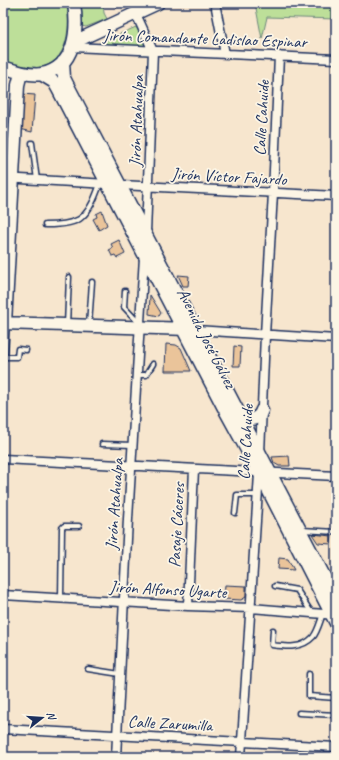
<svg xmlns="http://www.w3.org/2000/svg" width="339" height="760" viewBox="0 0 339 760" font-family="Caveat,sans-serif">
<rect width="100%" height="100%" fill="#f7e6ce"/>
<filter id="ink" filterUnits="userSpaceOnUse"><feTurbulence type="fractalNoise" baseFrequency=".025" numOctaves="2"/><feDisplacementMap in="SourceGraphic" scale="8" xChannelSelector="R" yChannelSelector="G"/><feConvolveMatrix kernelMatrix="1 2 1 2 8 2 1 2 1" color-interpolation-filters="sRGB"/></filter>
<g filter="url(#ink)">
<path fill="#bddf99" stroke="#6c877c" d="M3,3H67C71,31 67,70 30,68C21,68 11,65 3,61Z
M81,3H103L104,13L107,19L86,27L82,26Z
M255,3H336V19L267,17L262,39Z
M136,27L146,46L100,47L99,43Z"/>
<path fill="#eac49a" stroke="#1b2f5e" d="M113,3H127L116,8Z
M22,94L35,95L32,132L20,129Z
M102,211L107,225L99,230L93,219L97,217L96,214Z
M119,240L125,254L117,258L115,255L112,256L109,250L113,248L111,244Z
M178,275L189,276L188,286H183Z
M150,295L161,313L159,316L149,314Z
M166,344L176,345L181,348L191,371H165Z
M234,346L241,347L240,366H233Z
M289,456L290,466H279L274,463L272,457Z
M312,534L332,536L331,544L318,543Z
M279,558L288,559L294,570L278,569Z
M225,585L246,586V597L241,600L224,599Z"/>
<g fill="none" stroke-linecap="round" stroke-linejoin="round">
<defs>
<path id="lane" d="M32,143L37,180
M45,225C54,225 75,224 82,217C91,209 96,195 100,184
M125,291L124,307L139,323
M67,325L69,277
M89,325L92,282
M3,357H17L18,349L26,350
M137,375H146L153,364
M102,444L133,445
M235,513L237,495H257
M302,530L336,532
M275,586L297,590L311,612
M61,598L62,528L64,526H79
M273,630L272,645C286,647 302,649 313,637C318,631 320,621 323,614
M88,669L120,674
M309,674V696L336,698
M299,713L336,715"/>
<path id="street" d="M215,3L225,54
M136,14L153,51L146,233
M72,47L336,59
M3,178L108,184
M121,185L336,196
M196,330L336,339
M3,354L5,323
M260,453L265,335L273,193L279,56
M3,459L336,476
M3,595L188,606L251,608L336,615
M188,606L194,469
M3,729L336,747
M116,757L128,519L144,257
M241,757L259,474"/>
<path id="secondary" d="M74,42L158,3
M63,62L64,78L67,84L336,599
M3,67C15,71 30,76 42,74C76,67 78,30 74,3
M41,74L54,82L58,89L225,410L259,472L336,623
M3,323L188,329
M5,323L18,85L21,73
M241,416C250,421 259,420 262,410"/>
</defs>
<use href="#lane" stroke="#1b2f5e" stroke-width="7"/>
<use href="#street" stroke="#1b2f5e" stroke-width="11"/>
<use href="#secondary" stroke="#1b2f5e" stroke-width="15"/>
<use href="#lane" stroke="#fcf5e5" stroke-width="4"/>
<use href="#street" stroke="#fcf5e5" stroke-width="8"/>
<use href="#secondary" stroke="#fcf5e5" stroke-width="12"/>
</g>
</g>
<g text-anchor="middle" stroke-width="3.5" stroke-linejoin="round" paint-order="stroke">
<g font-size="17" fill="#1b2f5e" stroke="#fcf5e5">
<text transform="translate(205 38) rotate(2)" y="6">Jirón Comandante Ladislao Espinar</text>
<text transform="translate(261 118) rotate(-87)" y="6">Calle Cahuide</text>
<text transform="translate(136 121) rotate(-88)" y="6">Jirón Atahualpa</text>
<text transform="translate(229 176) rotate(3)" y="6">Jirón Víctor Fajardo</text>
<text transform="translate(207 338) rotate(63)" y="6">Avenida José Gálvez</text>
<text transform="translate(245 442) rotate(-87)" y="6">Calle Cahuide</text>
<text transform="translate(114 504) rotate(-86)" y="6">Jirón Atahualpa</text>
<text transform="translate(176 525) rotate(-87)" y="6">Pasaje Cáceres</text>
<text transform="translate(168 589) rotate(3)" y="6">Jirón Alfonso Ugarte</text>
<text transform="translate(170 723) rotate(3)" y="6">Calle Zarumilla</text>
</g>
</g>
<rect width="339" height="760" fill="none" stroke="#fcf5e5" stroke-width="16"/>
<rect x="8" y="8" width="323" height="744" fill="none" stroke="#1b2f5e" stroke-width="1.5" filter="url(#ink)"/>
<g transform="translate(42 718) rotate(73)" stroke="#fcf5e5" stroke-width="3" paint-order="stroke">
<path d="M0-3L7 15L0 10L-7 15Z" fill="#1b2f5e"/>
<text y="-6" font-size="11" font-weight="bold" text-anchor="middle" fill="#1b2f5e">N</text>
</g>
</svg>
